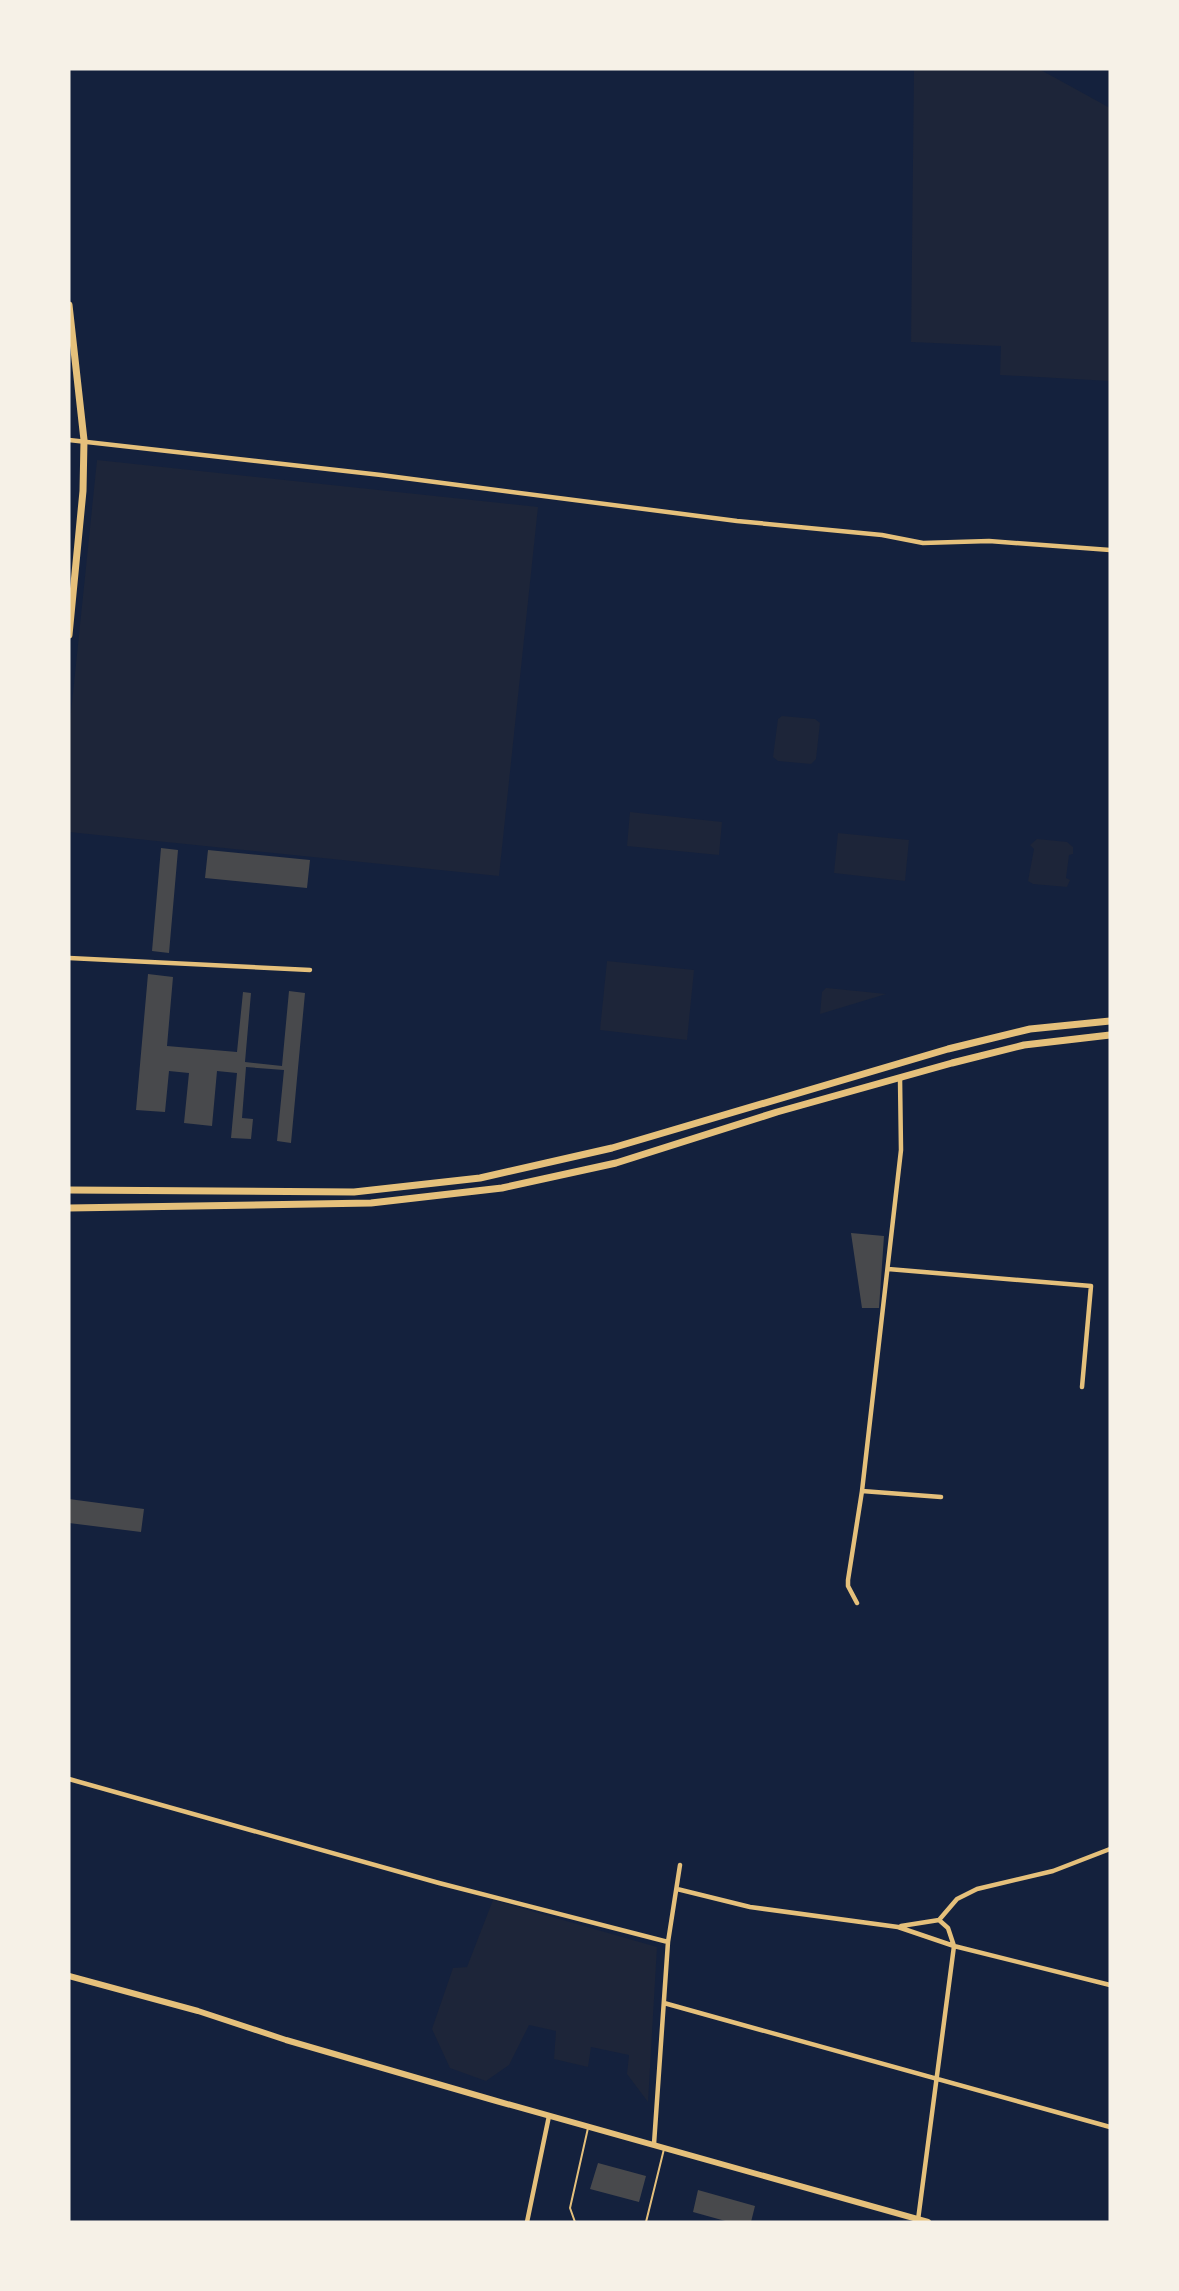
<svg xmlns="http://www.w3.org/2000/svg" width="1179" height="2291" viewBox="0 0 1179 2291" font-family="'Nunito Sans',sans-serif">
<rect width="100%" height="100%" fill="#14213d"/>
<path fill="#1d2539" d="M914,69H1039L1110,108V381L1000,375L1001,346L911,342Z
M97,460L538,507L499,876L69,832V732Z
M782,716L815,719L820,723L816,759L811,764L778,761L773,757L778,719Z
M630,812L722,822L719,855L627,846Z
M838,833L909,840L905,881L834,873Z
M1037,839L1067,842L1073,847V854L1069,855L1066,878L1070,880L1067,887L1033,884L1028,881L1034,849L1030,845Z
M607,961L694,970L687,1040L600,1030Z
M826,988H827L886,994L820,1014L822,992Z
M493,1900L657,1947L648,2102L627,2074L629,2055L591,2047L588,2067L554,2059L556,2031L529,2025L509,2065L486,2081L450,2068L432,2029L453,1968L467,1967Z"/>
<path fill="#48494c" d="M161,848L178,850L169,953L152,951Z
M208,850L310,860L307,888L205,878Z
M148,974L173,977L167,1046L237,1052L243,992L251,993L245,1062L282,1066L289,991L305,993L291,1143L277,1141L284,1070L246,1067L242,1118L253,1119L251,1139L231,1138L237,1073L217,1071L212,1126L184,1123L189,1073L169,1071L165,1112L136,1110Z
M851,1233L884,1236L879,1308H862Z
M69,1499L144,1509L141,1532L69,1523Z
M598,2163L646,2176L639,2202L590,2189Z
M698,2190L755,2206L751,2222H729L693,2212Z"/>
<g fill="none" stroke-linecap="round" stroke-linejoin="round">
<path stroke="#e5c07b" stroke-width="2" d="M575,2222L570,2208L588,2128
M646,2222L664,2149"/>
<path stroke="#e5c07b" stroke-width="4.5" d="M69,440L381,475L737,521L882,535L923,543L989,541L1110,550
M69,958L310,970
M900,1078L901,1150L862,1491L941,1497
M888,1269L1091,1286L1082,1387
M857,1603L848,1586V1580L862,1491
M69,1779L439,1883L668,1942
M677,1889L750,1907L898,1927L954,1946L1110,1985
M901,1926L939,1920L957,1899L977,1889L1053,1871L1110,1849
M664,2003L1110,2127
M654,2144L668,1942L680,1865
M918,2220L954,1946L948,1928L939,1920
M527,2222L549,2116"/>
<path stroke="#e5c07b" stroke-width="6" d="M69,1976L198,2011L286,2040L493,2100L928,2222"/>
<path stroke="#e5c07b" stroke-width="7" d="M69,305L84,440L83,491L69,635
M69,1190L354,1192L480,1178L612,1148L948,1049L1030,1029L1110,1021
M69,1208L371,1203L502,1188L616,1163L777,1112L952,1063L1024,1045L1110,1035"/>
</g>
<rect width="1179" height="2291" fill="none" stroke="#f6f1e7" stroke-width="141"/>
</svg>
